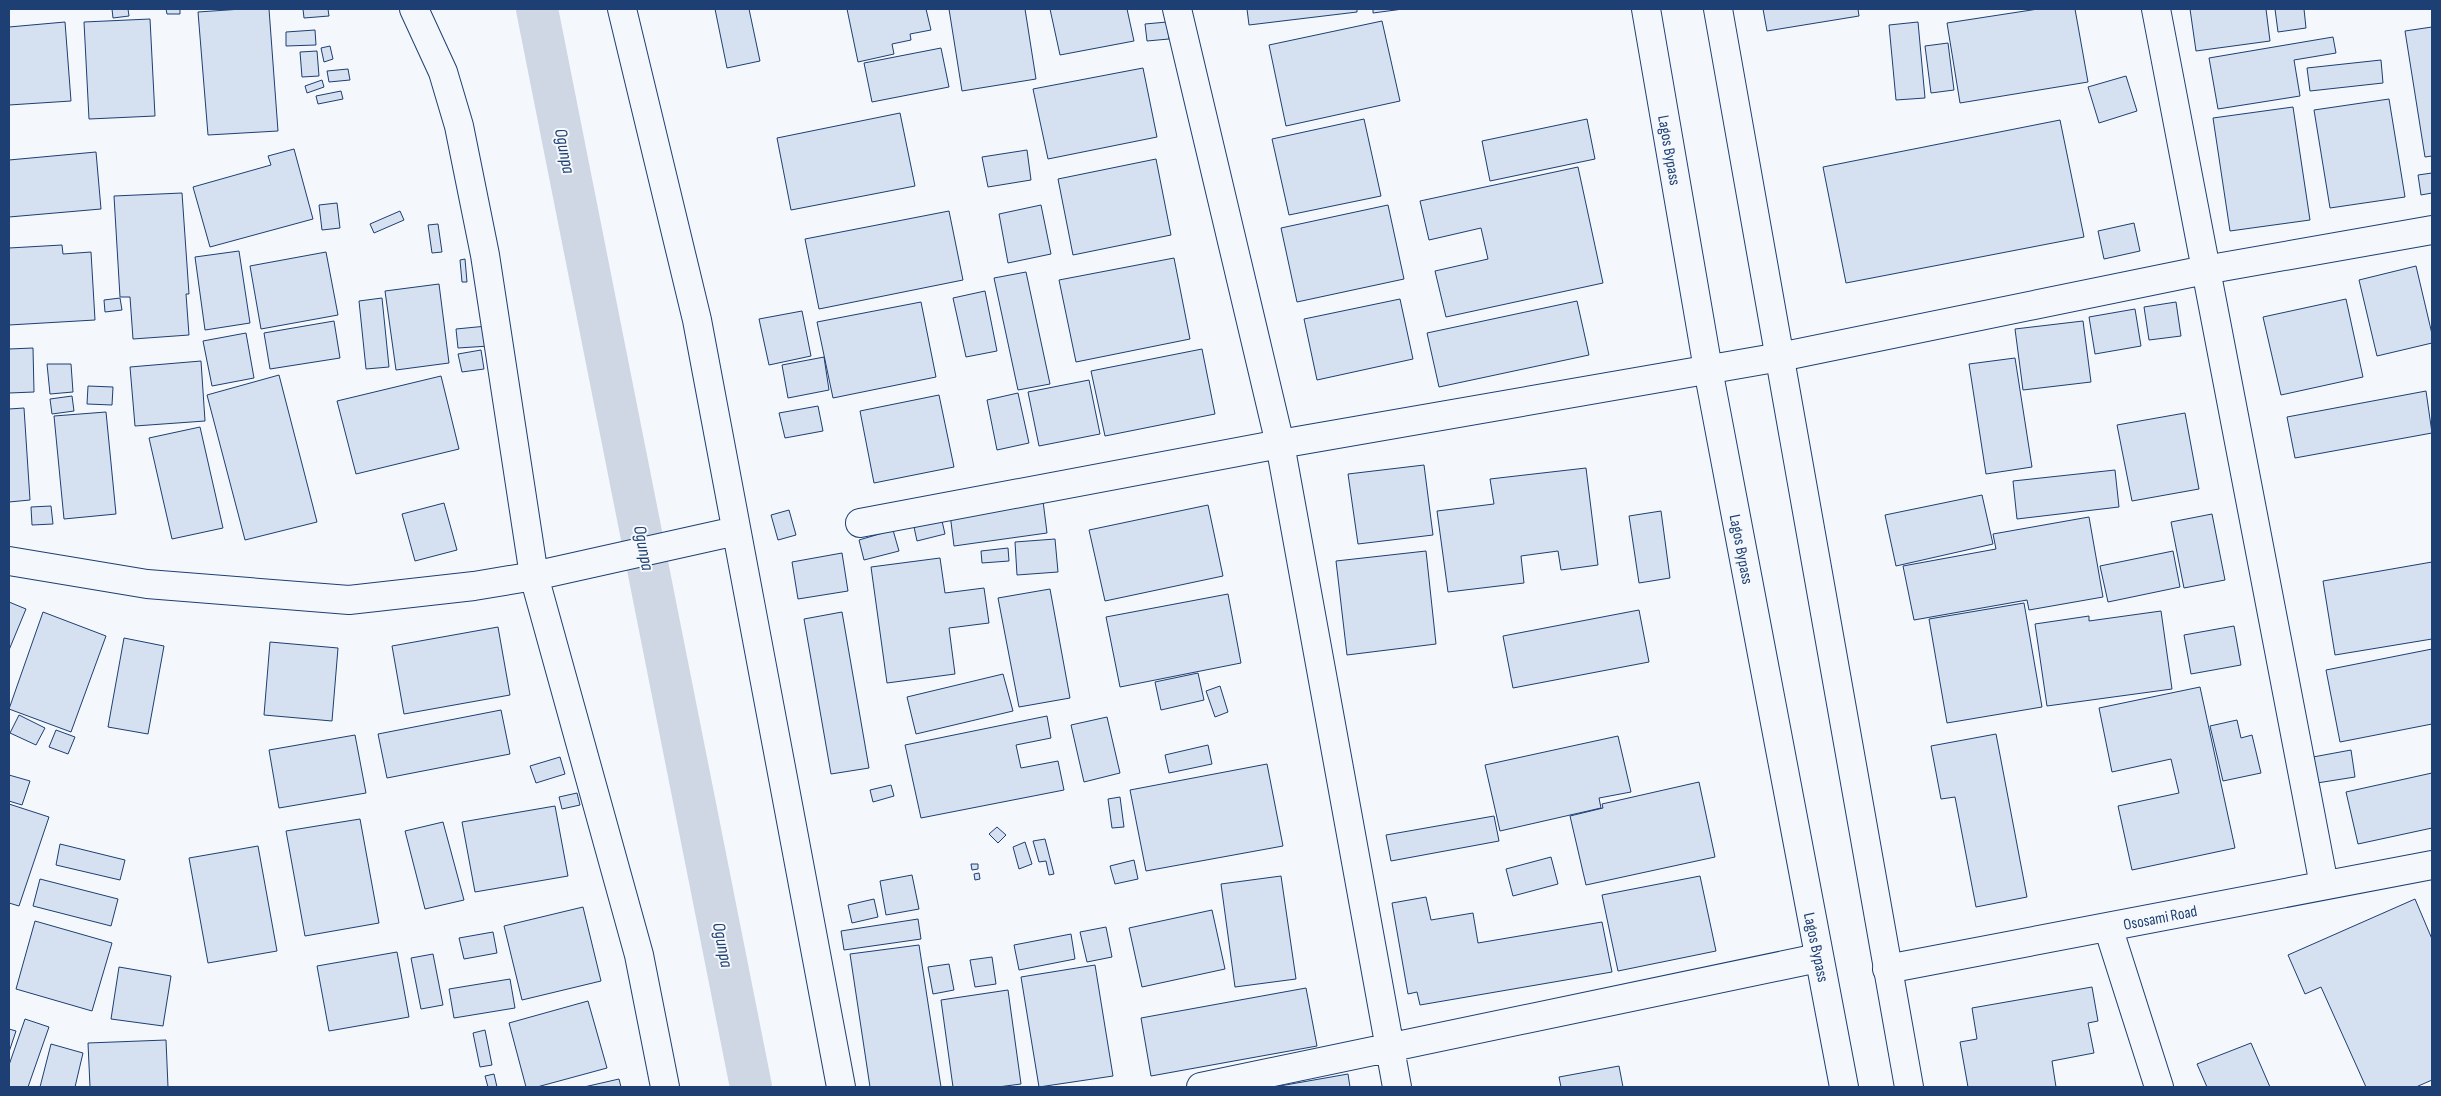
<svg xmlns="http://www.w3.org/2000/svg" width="2441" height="1096" viewBox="0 0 2441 1096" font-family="'Sofia Sans Condensed',sans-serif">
<rect width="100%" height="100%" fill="#f4f7fb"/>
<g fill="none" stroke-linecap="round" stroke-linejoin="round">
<path stroke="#cfd7e4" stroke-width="42" d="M537,9L751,1087"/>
</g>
<path fill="#d5e0f0" stroke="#1d3f73" d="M112,9H128L129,16L113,18Z
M166,9H180V14H167Z
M242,9H269L278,131L208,135L198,12Z
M303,9H328L329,16L304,18Z
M715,9H749L760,61L727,68Z
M847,9H926L931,30L910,34L911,40L892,44L894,54L858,62Z
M949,9H1025L1036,79L962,91Z
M1050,9H1127L1134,41L1060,55Z
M1247,9H1357V12L1249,25Z
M1373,9H1403L1373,13Z
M1763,9H1858L1859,16L1767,31Z
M2038,9H2075L2088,82L1960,103L1947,23Z
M2190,9H2266L2270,41L2196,51Z
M2275,9H2304L2306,28L2278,32Z
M150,19L155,116L89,119L84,22Z
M1382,21L1400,101L1286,126L1269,45Z
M65,22L71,101L9,105V27Z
M1167,22L1169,39L1147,41L1145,24Z
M1918,22L1925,98L1896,100L1889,25Z
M2432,27V156L2425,157L2405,31Z
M315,30L316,45L286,46V32Z
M2333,37L2336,53L2294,60L2300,96L2218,109L2209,58Z
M1948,43L1954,90L1931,93L1925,46Z
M330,46L333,59L324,62L321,48Z
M941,48L949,87L872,102L864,63Z
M317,51L319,76L302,77L300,52Z
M2381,60L2383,83L2310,91L2307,68Z
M1143,68L1157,137L1048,159L1033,89Z
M348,69L350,80L329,82L327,71Z
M2126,76L2137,111L2099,123L2088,87Z
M322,80L324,87L307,93L305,86Z
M341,91L343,99L318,104L316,96Z
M2389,99L2405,197L2330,208L2314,110Z
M2293,107L2310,220L2230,231L2213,118Z
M900,113L915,186L791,210L777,138Z
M1364,119L1381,196L1289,215L1272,139Z
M1587,119L1595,159L1490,181L1482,141Z
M2060,120L2084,237L1846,283L1823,167Z
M294,149L313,219L210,247L193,187L271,165L268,156Z
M1027,150L1031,180L988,187L982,157Z
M96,152L101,209L9,217V160Z
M1156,159L1171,235L1073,255L1058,179Z
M1578,167L1603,283L1446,317L1435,271L1488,259L1481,228L1429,240L1420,201Z
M2432,173V193L2421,195L2418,175Z
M182,193L189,294H186L189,335L133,339L130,297H120L114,196Z
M337,203L340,228L322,230L319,205Z
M1041,205L1051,254L1008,263L999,214Z
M1388,205L1404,279L1297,302L1281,228Z
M400,211L404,220L374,233L370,224Z
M949,211L963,280L819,309L805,239Z
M2134,223L2140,251L2104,259L2098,231Z
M438,224L442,252L432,253L428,225Z
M62,245L63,254L91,252L95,320L9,325V248Z
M239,251L250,323L205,330L195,257Z
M326,252L338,315L261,329L250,266Z
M1174,258L1190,339L1076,362L1059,280Z
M465,259L467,282H462L460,260Z
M2416,266L2432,334V343L2377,356L2359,280Z
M1026,272L1050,384L1018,390L994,278Z
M439,284L449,363L396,370L385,291Z
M985,291L997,351L966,357L953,298Z
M120,298L122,310L105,312L104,300Z
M382,298L389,367L366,369L359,301Z
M1400,299L1413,359L1317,380L1304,319Z
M2346,299L2363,377L2281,395L2263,317Z
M1577,301L1589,355L1439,387L1427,333Z
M921,302L936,377L833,398L817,322Z
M2176,302L2181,336L2149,340L2144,307Z
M2135,309L2141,346L2095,354L2089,317Z
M802,311L811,356L769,365L759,319Z
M334,321L340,358L270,369L264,333Z
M2083,321L2091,382L2023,390L2015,329Z
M487,326L489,346L458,348L456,329Z
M246,333L254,378L212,386L203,341Z
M33,348L34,392L9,393V349Z
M1202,349L1215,414L1105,436L1091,371Z
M481,350L484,369L462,372L458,354Z
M824,357L829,390L788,398L782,365Z
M2015,358L2032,467L1986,474L1969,364Z
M201,361L205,421L135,426L130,367Z
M47,364H71L73,392L50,394Z
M279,375L317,522L245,540L207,395Z
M441,376L459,449L356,474L337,401Z
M1089,380L1100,434L1039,446L1028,392Z
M88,386L113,387L112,405L87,404Z
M2426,391L2432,433L2295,458L2287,417Z
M1018,393L1029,443L997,450L987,400Z
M939,395L954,467L874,483L860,411Z
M72,396L74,411L52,414L50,399Z
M818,406L823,431L785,438L779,413Z
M24,408L30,500L9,502V409Z
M106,412L116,514L64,519L54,416Z
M2185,413L2199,489L2132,501L2117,425Z
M200,427L223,528L172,539L149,438Z
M1424,465L1433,535L1358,544L1348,474Z
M1586,468L1598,565L1561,570L1558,551L1521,556L1524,583L1448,592L1437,511L1494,504L1490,479Z
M2115,470L2119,507L2017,519L2013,481Z
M1982,495L1993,544L1896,566L1885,515Z
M1043,501L1047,533L954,546L950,514Z
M444,503L457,550L415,561L402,514Z
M1208,505L1223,576L1105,601L1089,530Z
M51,506L53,524L32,525L31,507Z
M789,510L796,535L778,540L771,515Z
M1661,511L1670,578L1639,583L1629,516Z
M2212,514L2225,580L2184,588L2171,522Z
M2089,517L2103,597L2029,610L2027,600L1914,620L1903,566L1996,549L1993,534Z
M942,521L945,534L917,541L914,527Z
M893,530L899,551L864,560L859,540Z
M1055,539L1058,572L1017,575L1015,542Z
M1008,548L1009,561L982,563L981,551Z
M1426,551L1436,644L1347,655L1336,561Z
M2173,551L2180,587L2108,602L2100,566Z
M842,553L848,591L798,599L792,562Z
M940,558L945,593L984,588L989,623L949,628L955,674L887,683L871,567Z
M2432,562V639L2335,655L2323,581Z
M1050,589L1070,698L1019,707L998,598Z
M1228,594L1241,663L1120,687L1106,617Z
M9,602L26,609L9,650Z
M2024,603L2042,707L1947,723L1929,619Z
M1639,610L1649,662L1513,688L1503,636Z
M2161,611L2172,689L2047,706L2035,624L2089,616V621Z
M43,612L106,636L71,732L9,709Z
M842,612L869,768L831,774L804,619Z
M2234,626L2241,665L2191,674L2184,635Z
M498,627L510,695L404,714L392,646Z
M124,638L164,646L148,734L108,727Z
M270,642L338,648L332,721L264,715Z
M2432,649V724L2340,742L2326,670Z
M1198,673L1204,700L1161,710L1155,682Z
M1003,674L1013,711L916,734L907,697Z
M1220,686L1228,712L1215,717L1206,691Z
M2200,687L2235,848L2132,870L2118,806L2179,793L2171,759L2112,772L2099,708Z
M501,710L510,754L387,778L378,734Z
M19,715L45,728L36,745L10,733Z
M1047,716L1051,738L1016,745L1021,768L1058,761L1064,790L921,818L905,745Z
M1107,717L1120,773L1084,782L1071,725Z
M2237,720L2241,738L2252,735L2261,773L2223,781L2210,726Z
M56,730L75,737L68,754L49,747Z
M1996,734L2027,897L1976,907L1955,797L1941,799L1931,746Z
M355,735L366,793L279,808L269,750Z
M1618,736L1631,792L1599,798L1601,808L1500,831L1485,765Z
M1208,745L1212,764L1169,773L1165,755Z
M2351,750L2355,777L2317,783L2313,757Z
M560,757L565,774L536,783L530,766Z
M1267,764L1283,846L1146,871L1130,790Z
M2432,773V828L2358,844L2346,792Z
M9,775L30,781L22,805L9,801Z
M1699,782L1715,857L1586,885L1570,816L1603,808L1602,804Z
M891,785L894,796L873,802L870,790Z
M577,793L580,805L562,809L559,797Z
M1120,797L1124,827L1112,828L1108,799Z
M9,804L49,817L19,906L9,903Z
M555,806L568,876L475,892L462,822Z
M1494,816L1499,841L1391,861L1386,835Z
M360,819L379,923L305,936L286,831Z
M443,822L464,900L425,909L405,831Z
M997,827L1006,835L998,843L989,834Z
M1045,839L1054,874L1049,875L1046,861L1039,862L1033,841Z
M1025,842L1032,864L1019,869L1013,847Z
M60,844L125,860L120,880L56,865Z
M258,846L277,951L208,963L189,858Z
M1551,857L1558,884L1513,896L1506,869Z
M1134,860L1138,879L1115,884L1110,866Z
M971,864H978V869L972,870Z
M979,873L980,879L975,880L974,874Z
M912,875L919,909L886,915L880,881Z
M1281,876L1296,979L1235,987L1221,884Z
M1700,876L1716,951L1618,971L1602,895Z
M40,879L118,899L111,926L33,906Z
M1426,897L1431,920L1473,913L1478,943L1602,922L1612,972L1420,1005L1417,992L1408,994L1392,903Z
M874,899L878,917L852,923L848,905Z
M2415,899L2432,939V1080L2416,1087H2366L2321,987L2305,994L2288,955Z
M583,907L601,981L522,1000L504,926Z
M1212,910L1225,969L1142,987L1129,928Z
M918,919L921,939L844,950L841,931Z
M35,921L112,943L92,1011L16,989Z
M1106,927L1112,957L1087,962L1080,932Z
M493,932L497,953L464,959L459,938Z
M1071,934L1075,959L1019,970L1014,945Z
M919,945L941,1087H870L850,954Z
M397,952L409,1017L329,1031L317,966Z
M433,954L443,1005L421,1009L411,958Z
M992,957L996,984L975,987L970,960Z
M949,964L954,990L933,994L928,967Z
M1095,965L1113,1076L1039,1087L1021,977Z
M119,967L171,976L163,1026L111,1019Z
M510,979L515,1008L454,1018L449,989Z
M2092,987L2098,1021L2088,1023L2094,1053L2052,1061L2056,1087H1968L1960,1042L1977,1039L1972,1008Z
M1306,988L1317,1046L1151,1076L1141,1018Z
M1008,990L1021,1084L998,1087H953L941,1000Z
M588,1001L607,1068L537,1087H526L509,1023Z
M25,1019L49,1027L28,1087H9V1065Z
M9,1029L16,1031L9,1052Z
M485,1030L492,1065L480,1067L473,1033Z
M166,1040L168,1087H90L88,1043Z
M2251,1043L2270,1087H2207L2197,1064Z
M51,1044L83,1053L75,1087H40Z
M1619,1066L1623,1087H1561L1559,1077Z
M494,1074L497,1087H488L485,1076Z
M1348,1074L1350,1087H1274Z
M619,1079L621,1087H584Z"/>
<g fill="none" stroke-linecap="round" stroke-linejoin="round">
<defs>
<path id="minor" d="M414,9L443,72L459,126L485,255L534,576L639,955L665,1087
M622,9L697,320L841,1087
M1177,9L1280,444L1397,1087
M2156,9L2324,885
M860,523L1280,444L1780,357L2205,270L2432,230
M9,561L147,584L349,600L474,586L534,576L736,531
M2108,927L2159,1087
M1887,969L2432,865
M1201,1087L1818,958"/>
<path id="major" d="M1646,9L1708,369L1844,1087
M1718,9L1909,1087"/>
</defs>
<use href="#minor" stroke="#1d3f73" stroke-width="30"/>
<use href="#major" stroke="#1d3f73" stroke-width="30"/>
<use href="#minor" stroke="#f4f7fb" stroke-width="28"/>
<use href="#major" stroke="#f4f7fb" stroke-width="28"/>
</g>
<g text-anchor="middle" stroke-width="4" stroke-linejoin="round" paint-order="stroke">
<g font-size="16" fill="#1d3f73" stroke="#f4f7fb">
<text transform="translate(1670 150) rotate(80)" y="6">Lagos Bypass</text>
<text transform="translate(1742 549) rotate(79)" y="6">Lagos Bypass</text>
<text transform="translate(2160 917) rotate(-11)" y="6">Ososami Road</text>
<text transform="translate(1817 947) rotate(78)" y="6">Lagos Bypass</text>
</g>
<g font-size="18" font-style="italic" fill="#1d3f73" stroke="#f4f7fb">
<text transform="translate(565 151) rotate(79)" y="6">Ogunpa</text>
<text transform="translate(644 548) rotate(79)" y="6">Ogunpa</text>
<text transform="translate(723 945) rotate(79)" y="6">Ogunpa</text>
</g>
</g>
<rect width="2441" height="1096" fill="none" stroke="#1d3f73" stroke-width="20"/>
</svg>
